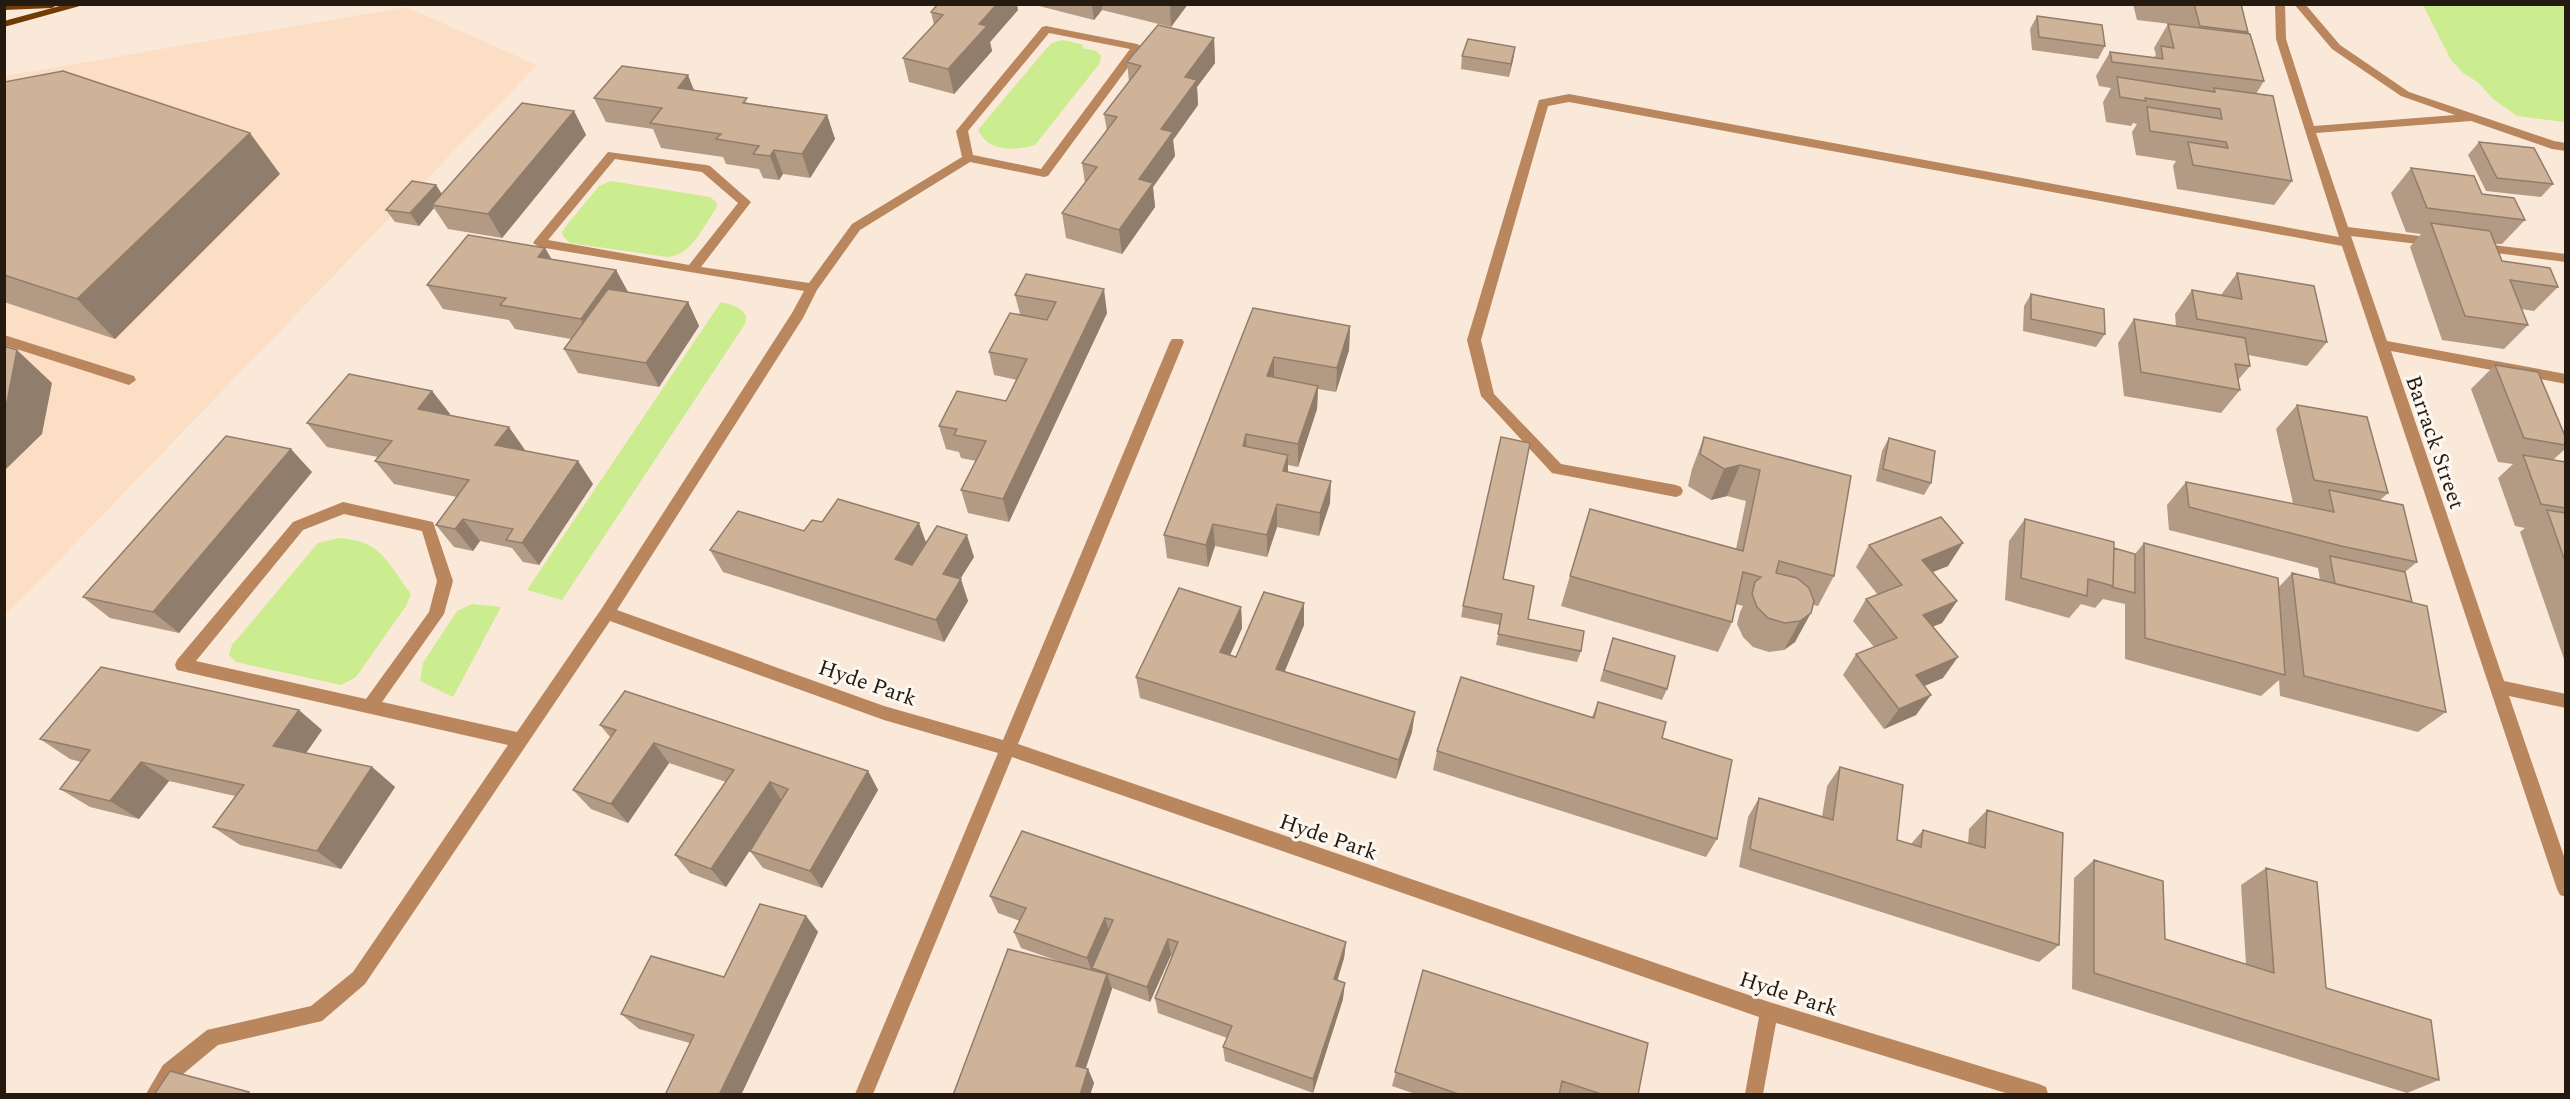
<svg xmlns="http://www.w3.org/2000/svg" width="2570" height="1099" viewBox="0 0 2570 1099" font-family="Spectral,serif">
<rect width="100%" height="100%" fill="#fae8d8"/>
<path fill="#fbdec4" d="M406,7L537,65L5,616V76Z"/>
<path fill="#ccec90" d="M2423,5H2565V122L2517,116L2493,99L2479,83L2463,73L2451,60Z
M1063,40L1084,45L1082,48L1096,51L1101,56L1100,63L1035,145C1014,151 988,152 978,130L1046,49L1052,43Z
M611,181L710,197L716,202L717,207C704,225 692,255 668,257L570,243L563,236L562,232L566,226L599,186Z
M721,302C732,305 740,306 746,316L745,324L562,600L527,590Z
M339,538C382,541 387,562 411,594L406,606L356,677L341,685L236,662L229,655L232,645L318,543Z
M472,604L501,607L453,697L420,681L423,663L457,611Z"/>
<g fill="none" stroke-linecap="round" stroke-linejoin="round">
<path fill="#b9865e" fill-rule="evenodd" d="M2275,4H2285L2286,39L2314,126L2455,115L2401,96L2332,49L2294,4H2305L2340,45L2409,92L2554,141L2566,143V151L2552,149L2471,121L2316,133L2348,227L2435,238L2441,242L2435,246L2351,236L2387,341L2566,374V384L2391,351L2504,681L2566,694V708L2509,696L2566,862V897L2560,895L2557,889L2342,246L1569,102L1548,106L1481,340L1494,394L1561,464L1676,485L1681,487L1683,491L1681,495L1676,497L1552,473L1481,396L1467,340L1539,100L1569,94L2339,237L2276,39Z
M1046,26L1137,44L1143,47L1048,176L1044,177L970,162L860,230L817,290L803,318L617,610L884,706L1003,740L1170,342L1172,339H1182L1184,342L1018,744L1769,1002L2039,1084L2046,1087L2048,1094H2009L1776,1023L1763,1094H1745L1759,1017L1012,757L873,1094H855L998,753L884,720L610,621L365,984L322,1021L218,1045L177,1079L166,1094H146L163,1065L207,1030L311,1006L353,972L508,745L177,670L175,665L177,660L293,522L343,502L433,522L453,581L444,614L382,702L517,732L602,608L792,313L804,291L539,247L533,243L535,240L608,152L706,165L710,166L751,202L701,267L809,283L852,224L962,157L956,131L1042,27ZM1049,33L1130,49L1041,169L973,155L968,131ZM615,159L702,172L738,203L689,265L548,240ZM344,514L422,531L437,581L429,612L366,699L196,661L303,530Z
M2477,243L2566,254V262L2473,250L2471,247L2473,244Z
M4,335L134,376L136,380L129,385L4,345Z"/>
<path fill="#6f3c06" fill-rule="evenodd" d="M4,4H57V5L52,8L4,10Z
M67,4H87L4,27V21Z"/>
</g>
<path fill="#b29a84" d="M1031,4H1188L1171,27L1102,10L1094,20Z
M2133,4H2241L2248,32L2247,34L2264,81L2256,94L2292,181L2274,205L2177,189L2173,166L2176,161L2136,155L2132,132L2137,124L2133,123L2131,126L2106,122L2103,102L2111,88L2099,86L2096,76L2110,52L2154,57L2156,55L2154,48L2168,24L2179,25L2137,20Z
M1018,10L990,42L992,51L954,94L909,82L903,58L934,25L931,12Z
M2037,16L2105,46L2098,59L2032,50L2030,29Z
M1214,38L1215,63L1197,87L1198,105L1173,140L1175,156L1153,187L1155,207L1122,254L1066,238L1062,213L1085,183L1082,163L1107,131L1104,114L1129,82L1127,62Z
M1515,47L1513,60L1509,77L1461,69L1462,56Z
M4,82L280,174L115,339L4,302Z
M694,90L749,103L827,115L835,139L810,178L783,174L779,180L763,178L759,169L726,164L723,157L661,148L653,129L606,122L594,98Z
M574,111L586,135L502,238L448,229L434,208L419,226L395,222L386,210L436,185L442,194Z
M2479,142L2553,184L2541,197L2486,191L2468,155Z
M2411,168L2482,194L2525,220L2502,244H2495L2502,261L2558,287L2534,311L2521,309L2528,325L2504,349L2442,340L2410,247L2421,234L2406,232L2391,193Z
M545,248L552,260L616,270L628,292L688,302L699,326L659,387L578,373L564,349L571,339L515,329L509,320L443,309L427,285Z
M2237,273L2327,342L2307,366L2248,355L2250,366L2238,380L2240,390L2221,413L2124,396L2118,343L2134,319L2176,326L2175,314L2192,290L2221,295Z
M1026,274L1107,313L1009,522L968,513L961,490L976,461L961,458L959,452L946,449L939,426L1006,401L1017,380L994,375L989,352L1020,314L1015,295Z
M2031,294L2105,334L2096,347L2023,331L2024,306Z
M1253,308L1350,326L1349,350L1336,392L1318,389L1317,409L1298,467L1288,465V472L1330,503L1319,536L1277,527L1267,557L1215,546L1208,567L1167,558L1164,535Z
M2495,365L2565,436V449L2553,460L2565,462V662L2520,532L2525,528L2515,526L2498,478L2513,464L2498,462L2471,389Z
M432,391L450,414L449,415L525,450L524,451L593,484L539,565L523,562L512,548L480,541L473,551L454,547L436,525L457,497L394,484L375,461L378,457L327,447L307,423Z
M2297,405L2388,493L2380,500L2417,562L2405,572L2412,602L2446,712L2418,732L2280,696L2279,680L2261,696L2125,659V604L2103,599L2095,608L2081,604L2069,618L2005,600L2009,541L2025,519L2114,548L2135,554L2144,543L2279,587L2292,573L2320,580L2318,568L2169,530L2167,505L2186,482L2312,508L2313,507L2293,503L2276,429Z
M1704,437L1851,476L1834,576L1818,606L1813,605L1795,642L1784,650L1769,652L1753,647L1743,637L1737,624L1740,612L1743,606L1736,604L1732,622L1718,652L1561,606L1590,509L1736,549L1746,501L1727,496L1711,500L1688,486L1692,469Z
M1889,438L1931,483L1924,495L1876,481L1882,451Z
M312,472L179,633L110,618L83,597Z
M822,522L926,543L974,557L960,579L968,601L944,642L723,572L710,550L804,531Z
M1869,545L1948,566L1932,572L1957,601L1942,623L1933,626L1943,678L1924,686L1916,715L1884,729L1843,675L1856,654L1874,647L1853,621L1866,599L1878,595L1856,567Z
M1503,579L1528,619L1581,651L1577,662L1496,645L1500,625L1461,617L1463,606Z
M1241,607L1242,628L1230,655L1236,657L1304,625L1284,672L1412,732L1396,779L1140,698L1136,677Z
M1613,638L1667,689L1662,700L1600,681Z
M1598,702L1662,738L1717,839L1706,857L1433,770L1437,751L1592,717Z
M600,725L868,771L878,790L822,888L763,868L750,851L755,842L726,887L690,873L675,855L726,782L669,763L628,823L591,809L573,790L611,738Z
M322,730L306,753L372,767L395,787L341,869L240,845L213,827L235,796L169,781L139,819L90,807L60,789L81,762L70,759L40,739Z
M1840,767L1897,840L1911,844L1923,830L1968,844L1969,829L1987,810L2059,945L2039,962L1739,867L1748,817L1759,798L1822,817L1827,786Z
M2094,860L2165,939L2246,964L2241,885L2266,868L2326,988L2439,1080L2407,1093L2072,989L2074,878Z
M990,896L1346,942L1344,958L1337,980L1343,999L1313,1093L1225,1061L1223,1047L1227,1038L1158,1013L1155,998L1172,956L1171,955L1150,1002L1112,988L1086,1068L1088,1069L1094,1083L1090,1095L1058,961L1021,948L1014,932L1020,921L998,913Z
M806,916L818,932L741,1095H665L690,1043L639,1029L621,1014L724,977Z
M1423,970L1638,1095H1418L1392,1086Z"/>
<path fill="#917d6b" d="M997,4H1017L1018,10L990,42L992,51L954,94L948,69L979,24Z
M1092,4H1102V10L1094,20Z
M1170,4H1188L1171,27Z
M1214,38L1215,63L1197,87L1198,105L1173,140L1175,156L1153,187L1155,207L1122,254L1119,230L1139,179L1185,77Z
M1515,47L1513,60L1509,77L1511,64Z
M688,75L698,100L678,88Z
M574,111L586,135L502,238L488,214Z
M827,115L835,139L810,178L802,154Z
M250,133L280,174L115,339L77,299Z
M774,150L783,174L779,180L770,156Z
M436,185L444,198L432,205L434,208L419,226L410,213Z
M545,248L559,272L538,257Z
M616,270L629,294L595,343L581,319Z
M1104,289L1107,313L1009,522L1003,499Z
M688,302L699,326L659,387L646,363Z
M1350,326L1349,350L1336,392L1337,368Z
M17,350L52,383L42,434L4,471V403Z
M1274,357V380L1267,376Z
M1318,386L1317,409L1298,467V444Z
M432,391L450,414L435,432L418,409Z
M509,427L525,450L511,468L495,445Z
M1246,434L1247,457L1243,446Z
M291,449L312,472L179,633L153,612Z
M1288,455V478L1283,471Z
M578,461L593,484L539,565L522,543Z
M1740,465L1727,496L1711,500L1724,469Z
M1331,481L1330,503L1319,536L1320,513Z
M1277,504V527L1267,557V535Z
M463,519L480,541L473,551L455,529Z
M919,523L927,545L904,581L895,559Z
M1213,524L1215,546L1208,567L1206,545Z
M967,535L974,557L950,595L943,574Z
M1963,543L1948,566L1908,582L1922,560Z
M961,579L968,601L944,642L936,620Z
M1957,601L1942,623L1909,636L1923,615Z
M1304,603V625L1277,690L1276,669Z
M1241,607L1242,628L1222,673L1220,652Z
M1811,613L1795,642L1784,650L1800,621Z
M1958,657L1943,678L1901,696L1916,675Z
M1931,695L1916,715L1884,729L1899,709Z
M299,710L322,730L297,766L273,746Z
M1415,712L1412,732L1396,779L1399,760Z
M654,743L669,763L628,823L611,804Z
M141,762L169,781L139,819L110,801Z
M372,767L395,787L341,869L317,851Z
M868,771L878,790L822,888L810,871Z
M770,782L782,801L726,887L711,869Z
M806,916L818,932L741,1095H719Z
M1105,918L1110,934L1092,968L1093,972V974L1087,958Z
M1168,939L1171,955L1150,1002L1147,987Z
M1346,942L1344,958L1333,995L1334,979Z
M1107,974L1112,989L1082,1079L1076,1066Z
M1345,983L1343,999L1313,1093V1079Z
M1088,1069L1094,1083L1090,1095H1080Z"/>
<path fill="#cfb399" stroke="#917d6b" stroke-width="1.5" d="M938,4H997L979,24L987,26L948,69L903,58L943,15L931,12Z
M2194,4H2241L2248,32L2200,26Z
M2037,16L2102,25L2105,46L2039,37Z
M2168,24L2250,34L2264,81L2112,62L2110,52L2163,59L2161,46L2174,48Z
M1158,25L1214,38L1185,77L1197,80L1161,129L1173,132L1139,179L1153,183L1119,230L1062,213L1097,167L1082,163L1117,117L1104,114L1141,66L1127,62Z
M1468,39L1515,47L1511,64L1462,56Z
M622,66L688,75L678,88L747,98L743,103L827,115L802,154L774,150L770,156L753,154L759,146L716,139L721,134L650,123L662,108L594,98Z
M63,71L250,133L77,299L4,275V82Z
M2117,77L2215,92L2214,88L2273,96L2292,181L2193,165L2188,142L2228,148L2226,142L2150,131L2147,107L2222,119L2220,109L2145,98L2146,101L2120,97Z
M522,103L574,111L488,214L432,205Z
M2479,142L2534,148L2553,184L2497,178Z
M2411,168L2474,176L2482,194L2514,198L2525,220L2427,208Z
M412,181L436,185L410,213L386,210Z
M2431,223L2490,231L2502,261L2550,268L2558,287L2510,280L2528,325L2465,316Z
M468,235L545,248L538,257L616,270L581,319L500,305L506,298L427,285Z
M2237,273L2314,286L2327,342L2197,319L2192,290L2242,299Z
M1026,274L1104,289L1003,499L961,490L986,441L954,435L957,429L939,426L957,391L1006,401L1027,359L989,352L1010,313L1047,320L1056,302L1015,295Z
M608,289L688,302L646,363L564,349Z
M2031,294L2104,309L2105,334L2031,319Z
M1253,308L1350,326L1337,368L1274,357L1267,376L1318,386L1298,444L1246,434L1243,446L1288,455L1283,471L1331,481L1320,513L1277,504L1267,535L1213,524L1206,545L1164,535Z
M2134,319L2245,338L2250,366L2235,364L2240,390L2141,372Z
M4,346L17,350L7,402L4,403Z
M2495,365L2538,372L2565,436V445L2524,438Z
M349,374L432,391L418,409L509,427L495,445L578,461L522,543L506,540L513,529L463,519L455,529L436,525L469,480L375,461L392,441L307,423Z
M2297,405L2367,417L2388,493L2314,480Z
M226,436L291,449L153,612L83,597Z
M1501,437L1530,443L1503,579L1534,586L1528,619L1584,631L1581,651L1498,634L1502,614L1463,606Z
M1704,437L1851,476L1834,576L1779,561L1776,573L1797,578L1809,588L1814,601L1811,613L1800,621L1785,623L1768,618L1757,607L1752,594L1755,582L1761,577L1743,572L1732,622L1570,576L1590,509L1743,551L1760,470L1740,465L1724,469L1700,454Z
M1889,438L1935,451L1931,483L1883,469Z
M2523,455L2565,462V508L2541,504Z
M2186,482L2334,512L2329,490L2403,505L2417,562L2341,546L2189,507Z
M838,499L919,523L895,559L912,565L937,526L967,535L943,574L961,579L936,620L710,550L738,511L804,531L812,520L822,522Z
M2547,510L2565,513V561Z
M1941,517L1963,543L1922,560L1957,601L1923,615L1958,657L1916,675L1931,695L1899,709L1856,654L1897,638L1866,599L1902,585L1869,545Z
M2025,519L2114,542L2113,586L2088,579L2087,596L2021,578Z
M2144,543L2278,578L2285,675L2145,638Z
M2114,548L2135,554V593L2112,587L2113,586Z
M2330,556L2405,572L2412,602L2335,584Z
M2292,573L2427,606L2446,712L2304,676Z
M1179,588L1241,607L1220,652L1236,657L1264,592L1304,603L1276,669L1415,712L1399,760L1136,677Z
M1613,638L1675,656L1667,689L1604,670Z
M101,667L299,710L273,746L372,767L317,851L213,827L244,785L141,762L110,801L60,789L90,750L40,739Z
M1461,677L1594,718L1598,702L1666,722L1662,738L1732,760L1717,839L1437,751Z
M625,691L868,771L810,871L750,851L788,789L770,782L711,869L675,855L734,770L654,743L611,804L573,790L616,730L600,725Z
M1840,767L1903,785L1897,840L1921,847L1923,830L1985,848L1987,810L2063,833L2059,945L1750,849L1759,798L1833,820Z
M1022,831L1346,942L1334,979L1345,983L1313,1079L1223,1047L1232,1026L1155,998L1178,942L1168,939L1147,987L1092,968L1113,920L1105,918L1087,958L1014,932L1026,908L990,896Z
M2094,860L2163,881L2165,939L2274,973L2266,868L2317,882L2326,988L2431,1020L2439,1080L2094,973Z
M760,904L806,916L719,1095H665L694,1035L621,1014L651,956L724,977Z
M1008,949L1107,974L1076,1066L1088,1069L1080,1095H953Z
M1423,970L1648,1043L1638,1095H1604L1562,1081L1559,1095H1461L1395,1072Z
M170,1071L249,1092L247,1095H154Z"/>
<g text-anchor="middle" stroke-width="6" stroke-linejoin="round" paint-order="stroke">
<g font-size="22" fill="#251a10" stroke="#fef8f3">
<text transform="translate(2436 442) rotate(71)" y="8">Barrack Street</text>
<text transform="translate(868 682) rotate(19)" y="8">Hyde Park</text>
<text transform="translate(1329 836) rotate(19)" y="8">Hyde Park</text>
<text transform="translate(1789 993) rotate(18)" y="8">Hyde Park</text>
</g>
</g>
<rect width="2570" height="1099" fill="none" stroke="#251a10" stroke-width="12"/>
</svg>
